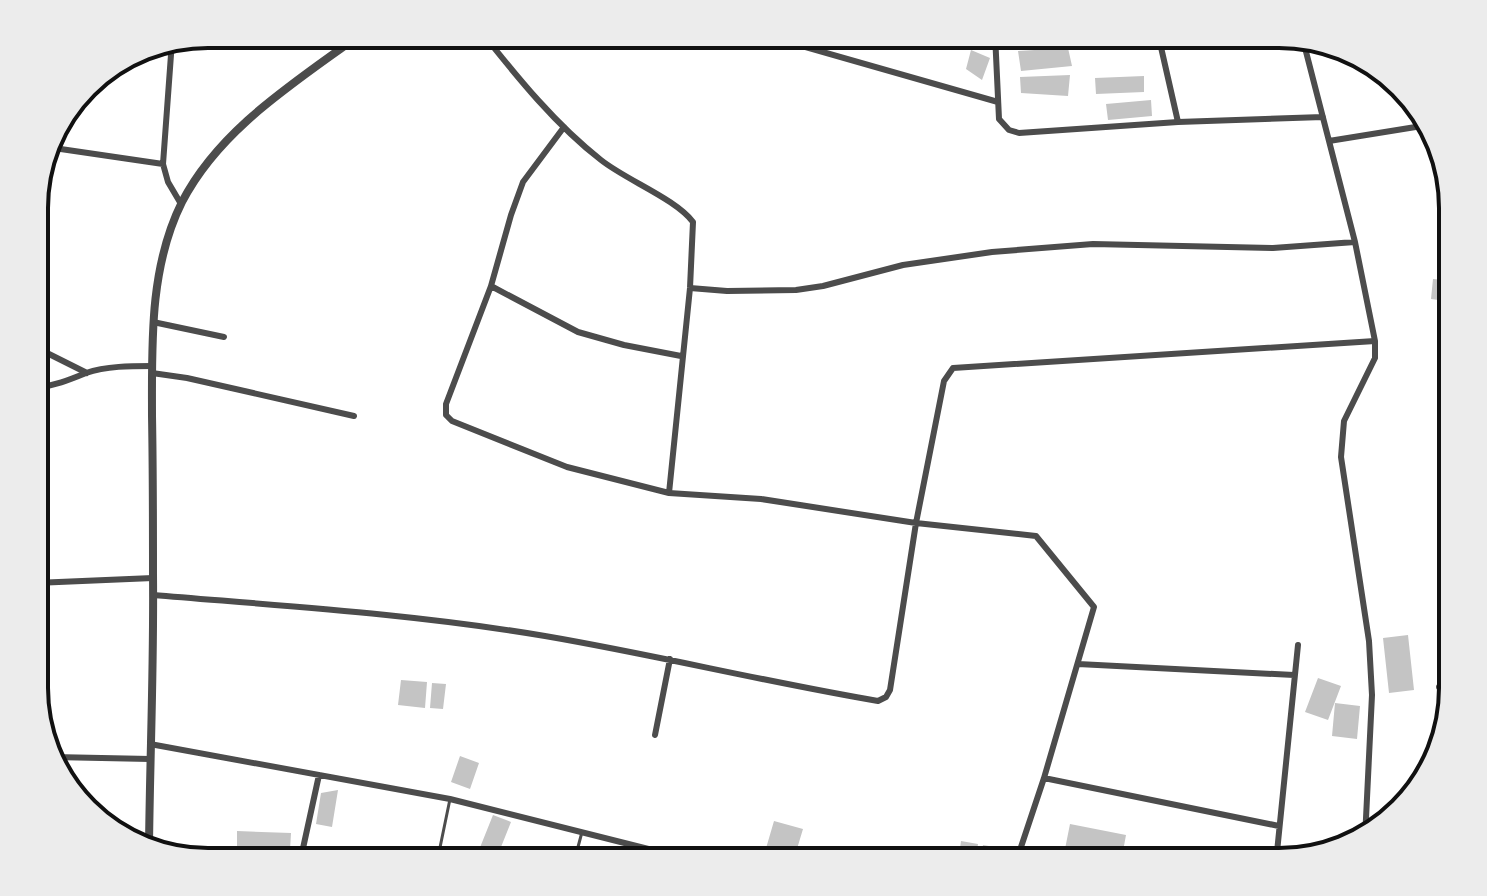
<svg xmlns="http://www.w3.org/2000/svg" width="1487" height="896" viewBox="0 0 1487 896" font-family="'Source Sans 3',sans-serif">
<rect width="100%" height="100%" fill="#fff"/>
<path fill="#c4c4c4" d="M1018,34H1066L1067,40L1018,44Z
M1181,34H1223L1225,44L1186,48Z
M1235,34H1269V36L1236,41Z
M1068,48L1072,66L1021,71L1018,51Z
M971,50L990,58L982,80L966,69Z
M1070,75L1068,96L1021,93L1020,77Z
M1144,76V92L1096,94L1095,78Z
M1151,100L1152,116L1108,120L1106,104Z
M1433,279L1453,281V302L1431,299Z
M1408,635L1414,690L1389,693L1383,638Z
M1318,678L1341,686L1328,720L1305,712Z
M401,680L427,682L425,708L398,705Z
M432,683L446,684L443,709L430,708Z
M1335,703L1360,706L1357,739L1332,736Z
M460,756L479,763L470,789L451,782Z
M338,790L332,827L316,824L321,793Z
M493,815L511,822L495,862L477,855Z
M774,821L803,829L793,862H762Z
M1070,824L1126,835L1121,862H1105L1064,854Z
M237,831L291,833L290,850L237,848Z
M961,841L978,844L975,862H958Z
M983,845L1012,850L1010,862H980Z
M880,849L899,855L897,862H876Z"/>
<g fill="none" stroke-linecap="round" stroke-linejoin="round">
<path stroke="#4c4c4c" stroke-width="3" d="M437,862L450,799
M574,862L582,832"/>
<path stroke="#4c4c4c" stroke-width="6" d="M483,34C518,78 556,125 601,160C626,180 676,199 693,222L690,288L669,493
M760,34L998,102
M995,34L999,119L1009,130L1019,133L1178,122L1323,117
M1158,34L1178,122
M1303,40L1355,242L1375,341V358L1344,421L1341,457L1369,641L1372,695L1365,839
M172,41L163,164L168,182L181,204
M564,127L523,182L511,215L491,286L446,404V415L452,421L567,467L669,493L761,499L916,523L1036,536L1094,607L1044,778L1016,862
M1329,141L1428,125
M47,147L163,164
M491,286L578,332L624,345L681,356
M690,288L727,291L796,290L823,286L903,265L992,252L1093,244L1273,248L1355,242
M153,322L224,337
M35,347L87,373
M152,373L187,378L354,416
M35,388C54,386 69,380 86,373C106,366 131,366 152,366
M35,583L153,578
M153,595C284,606 415,614 545,636C656,655 766,682 878,701L886,697L890,690L916,523L944,381L953,368L1375,341
M1078,664L1294,675
M1439,687L1453,686
M655,735L670,659
M150,744L450,799L700,862
M53,757L150,759
M1044,778L1279,826
M1366,825L1381,824
M300,862L319,775
M1276,862L1298,645"/>
<path stroke="#4c4c4c" stroke-width="8" d="M149,846C150,755 154,665 153,574C153,521 153,469 152,416C152,345 149,268 182,202C220,128 296,82 361,34"/>
</g>
<path d="M0 0H1487V896H0ZM208 48H1279A160 160 0 0 1 1439 208V688A160 160 0 0 1 1279 848H208A160 160 0 0 1 48 688V208A160 160 0 0 1 208 48Z" fill="#ececec" fill-rule="evenodd"/>
<path fill="none" stroke="#111" stroke-width="4" d="M208 48H1279A160 160 0 0 1 1439 208V688A160 160 0 0 1 1279 848H208A160 160 0 0 1 48 688V208A160 160 0 0 1 208 48Z"/>
</svg>
